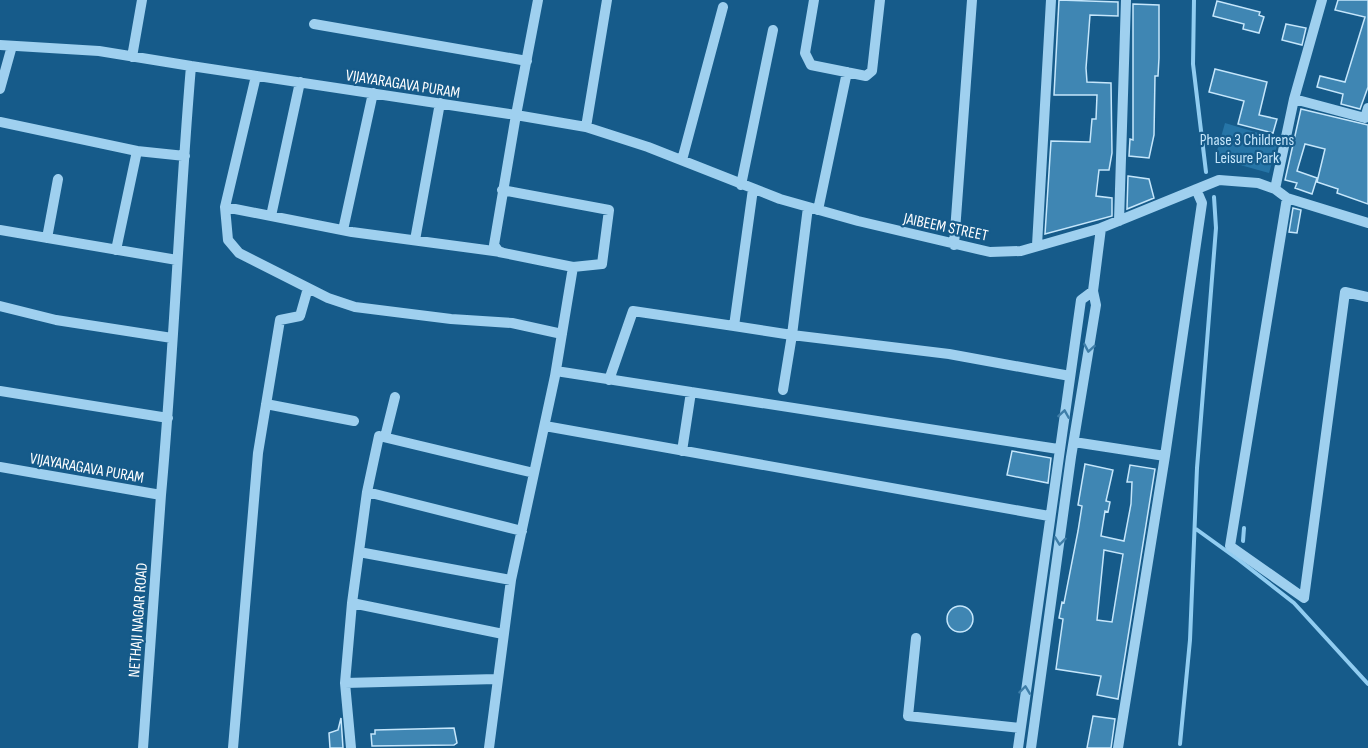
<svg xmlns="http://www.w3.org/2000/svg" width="1368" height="748" viewBox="0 0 1368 748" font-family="'Sofia Sans Condensed',sans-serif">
<rect width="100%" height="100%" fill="#165b8a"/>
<path fill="#2675a7" d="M1225,123L1279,139L1269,173L1215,158Z"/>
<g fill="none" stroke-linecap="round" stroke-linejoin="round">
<path stroke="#91cdf1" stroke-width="4" d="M1194,0L1193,64L1206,172
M1196,529L1239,560
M1243,541L1244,528
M1240,557L1239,560L1294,603L1368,684
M1180,744L1190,640L1197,468L1216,228L1214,197"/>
</g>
<path fill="#3f86b3" stroke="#c5e6fb" stroke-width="1.5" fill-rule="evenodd" d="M1059,0L1118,2V16L1090,15L1086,68L1087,82L1111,83L1112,153L1109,170H1099L1096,196L1112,198V216L1045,234L1051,141L1090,142L1092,119H1096L1097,95H1054Z
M1338,0H1368V87L1360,109L1341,104L1343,94L1317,87L1320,76L1345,82L1365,17L1335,10Z
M1217,1L1260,12L1259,15L1264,17L1259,33L1243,29L1244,24L1213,16Z
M1133,4L1159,5V58L1158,76H1155L1154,135L1149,158L1129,156L1130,139L1133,140Z
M1286,24L1306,28L1302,45L1282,40Z
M1215,69L1267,82L1259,115L1277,119L1273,133L1238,124L1244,101L1209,92Z
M1301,109L1368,125V204L1337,193L1338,189L1317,182L1325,149L1305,144L1297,171L1317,178L1312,194L1295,188L1297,183L1285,180Z
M1128,176L1149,179L1154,198L1127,209Z
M1293,208L1301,210L1297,233L1289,232Z
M1012,451L1051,458L1048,483L1007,475Z
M1085,464L1113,470L1106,501L1110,502L1108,512L1105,511L1101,536L1124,541L1131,504L1132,482H1127L1130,465L1155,469L1118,699L1097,695L1101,676L1056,669L1063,619L1059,618L1062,602L1064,603L1078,531L1082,506L1078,505ZM1104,550L1123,554L1112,622L1097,620Z
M947 619a13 13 0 1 1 26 0a13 13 0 1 1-26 0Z
M1093,716L1115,719L1111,748H1087Z
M341,718L343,748H330L329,733L338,730Z
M454,728L457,743L454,745L372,746L371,734H375V730Z"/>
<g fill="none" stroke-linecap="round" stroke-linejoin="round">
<path stroke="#9fd0ef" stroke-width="10" d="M538,0L516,115L586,127L648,147L780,199L858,221L990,252L1021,251L1101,228L1219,180L1258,183L1275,189L1287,198L1368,223
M814,0L805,53L811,65L866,76L872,71L880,0
M314,24L527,61
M0,45L99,51L191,66
M132,57L142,0
M0,89L12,46
M1294,99L1365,118L1368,108
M0,122L137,151L185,156
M586,127L607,0
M682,160L723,7
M741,185L773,30
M753,189L734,326L792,335L783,390
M1275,189L1294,99L1322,0
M502,190L609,210L602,264L573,267
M1287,198L1230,546L1304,598L1345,292L1368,297
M225,207L256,76
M808,207L792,335L949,354L1070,376
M818,210L847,72
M271,216L300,82
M1119,221L1126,0
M0,230L177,260
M343,230L373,93
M47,238L58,179
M415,240L440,103
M954,245L972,0
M1037,245L1051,0
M116,250L137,151
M501,252L352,232L225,207L228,240L239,253L328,298L355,307L451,319L512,323L562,334
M0,306L56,320L172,338
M556,371L1058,449
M609,380L633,311L734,326
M0,391L168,418
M266,404L354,421
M545,426L1049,516
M385,437L395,397
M1074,442L1165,456L1202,203L1196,189
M682,451L691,392
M0,467L161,495C174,352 179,209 191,66L516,115L494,245L499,252L573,267L555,376L511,580L359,552
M367,492L352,603L503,634
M522,531L367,492L379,436L534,473
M916,638L908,716L1020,728
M345,683L352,603
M143,748L161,495
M233,748L258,453L280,320L300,316L308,288
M351,748L345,683L496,679
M489,748L511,580
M1018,748L1081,300L1093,291
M1031,748L1071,457L1096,305L1093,291L1101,228
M1118,748L1165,456"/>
</g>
<defs><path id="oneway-chevron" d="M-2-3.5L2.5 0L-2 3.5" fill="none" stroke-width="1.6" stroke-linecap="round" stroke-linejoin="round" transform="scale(1.5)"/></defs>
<g stroke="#3f7ea8">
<use href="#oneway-chevron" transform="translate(1089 348) rotate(100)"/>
<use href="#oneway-chevron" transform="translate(1064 414) rotate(-81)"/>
<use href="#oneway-chevron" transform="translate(1060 541) rotate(97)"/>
<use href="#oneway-chevron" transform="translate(1025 690) rotate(-83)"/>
</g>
<g text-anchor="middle" stroke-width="4.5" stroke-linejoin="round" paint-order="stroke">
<g font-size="16" fill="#fff" stroke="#165b8a">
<text transform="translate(403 83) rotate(9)" y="6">VIJAYARAGAVA PURAM</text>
<text transform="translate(946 226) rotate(12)" y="6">JAIBEEM STREET</text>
<text transform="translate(87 467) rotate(10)" y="6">VIJAYARAGAVA PURAM</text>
<text transform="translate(137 620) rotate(-86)" y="6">NETHAJI NAGAR ROAD</text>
</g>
<g font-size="16" fill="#c5e6fb" stroke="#165b8a">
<text x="1247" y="145">Phase 3 Childrens<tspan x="1247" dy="18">Leisure Park</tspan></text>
</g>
</g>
</svg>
